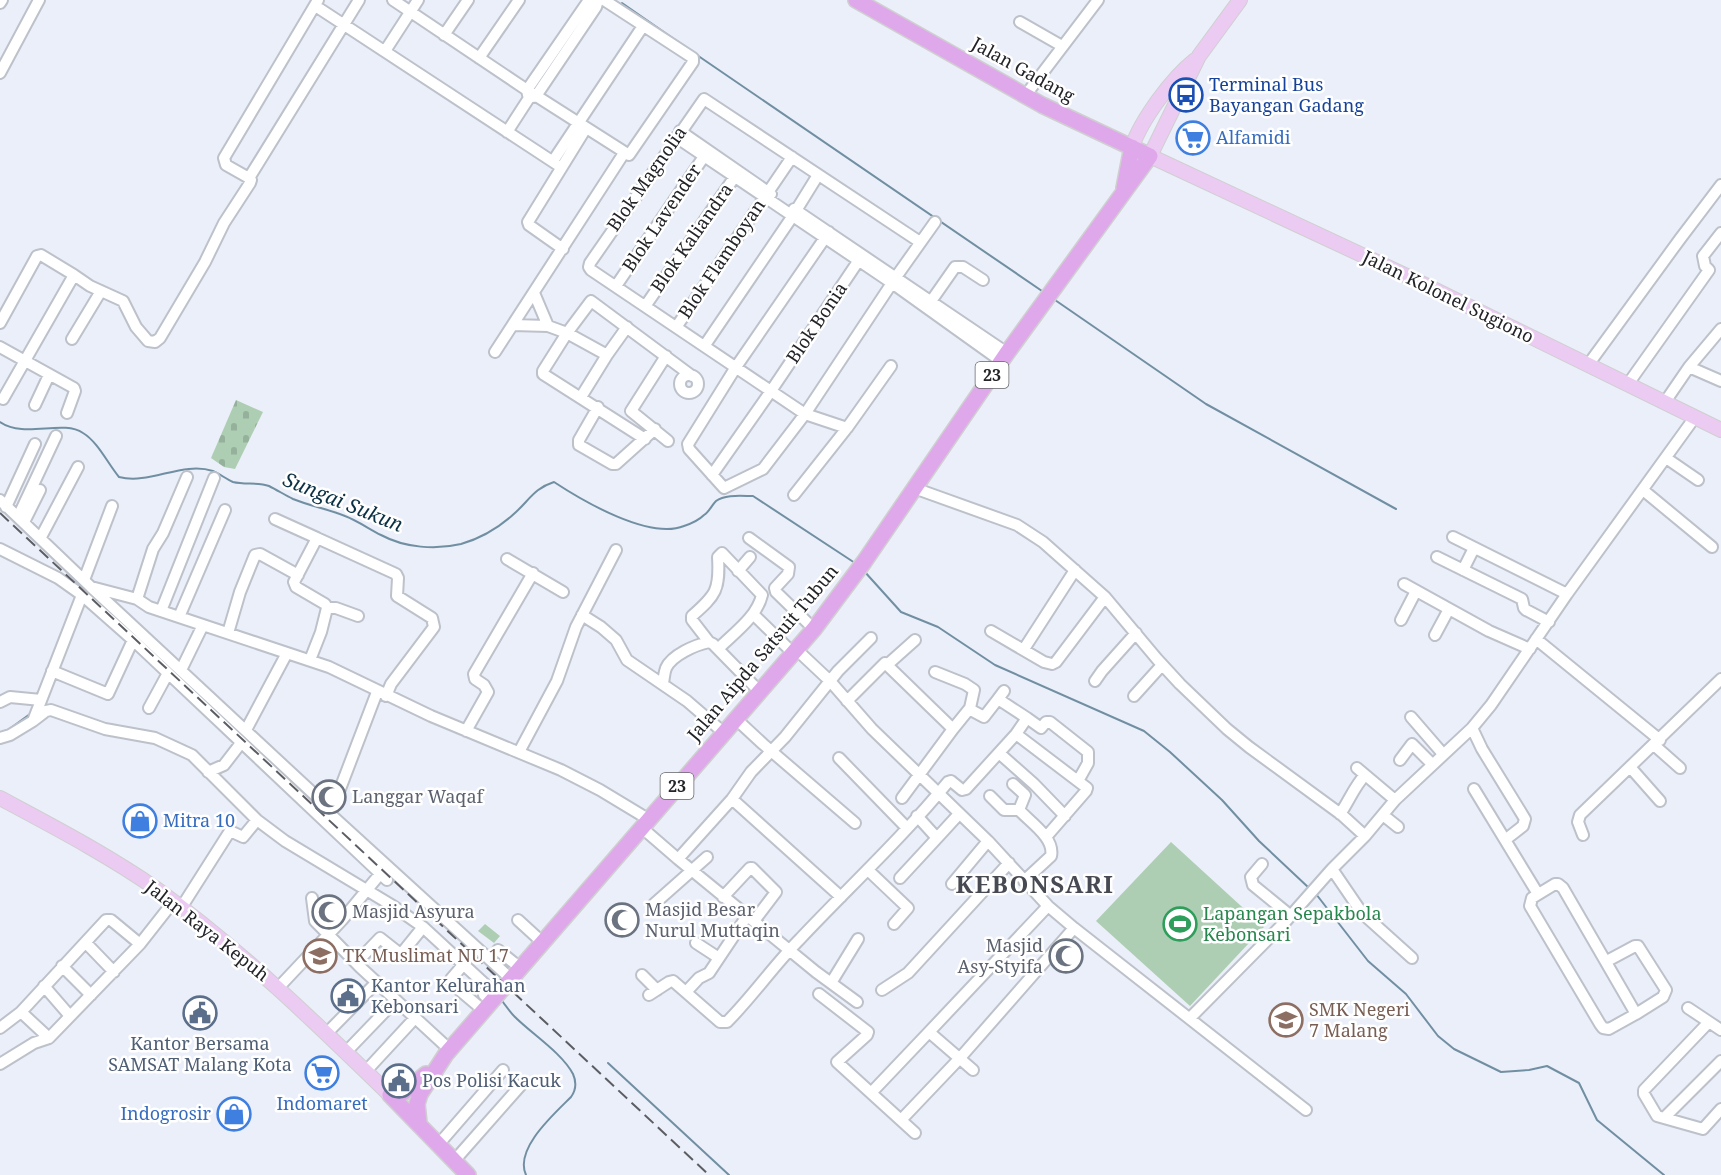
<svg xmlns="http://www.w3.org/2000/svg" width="1721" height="1175" viewBox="0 0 1721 1175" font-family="'Noto Serif',serif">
<defs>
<pattern id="cemetery-stones" width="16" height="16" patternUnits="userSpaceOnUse" patternTransform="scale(1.5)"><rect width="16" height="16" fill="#aeceb4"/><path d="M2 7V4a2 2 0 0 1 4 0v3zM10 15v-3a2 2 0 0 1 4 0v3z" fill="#95b19b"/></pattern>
</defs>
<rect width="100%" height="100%" fill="#ebeff9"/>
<path fill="#aeceb4" d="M1171,842L1264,927L1190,1006L1096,921Z
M485,924L500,936L494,943L478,931Z"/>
<path fill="url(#cemetery-stones)" d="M236,400L263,412L235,469L224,467L211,458Z"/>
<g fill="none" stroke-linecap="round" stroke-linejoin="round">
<path stroke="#718fa2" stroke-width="2" d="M622,3L687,48
M694,53L1042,291
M1055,300L1206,404L1396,509
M0,422C25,439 62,419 83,433C98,442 108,464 119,477C150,485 182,461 213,471C220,474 226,479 233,482C245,485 258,482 269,486C277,490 285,495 293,499C310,506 328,509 345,516C358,521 369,529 381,535C405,548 436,550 461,544C482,538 500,527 516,512C530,499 535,488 554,482C583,501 649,540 684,526C690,524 699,520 704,515C709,512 712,505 716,501C725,494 742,496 753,496L855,563
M864,571L901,612L938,627L995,665L1144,731L1170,752L1222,800L1259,841L1309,888
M8,730L30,714
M1316,894L1368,961L1406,994L1438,1036L1454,1049L1501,1072L1529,1070L1547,1066L1579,1083L1597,1120L1664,1175
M500,998C505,1005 510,1012 515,1017C532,1034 562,1053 573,1074C577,1083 576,1090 571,1097C554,1114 514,1149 526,1175
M608,1063L729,1175"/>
<defs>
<path id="minor" d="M393,0L527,90L629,155L693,62V58L604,0
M0,3L2,0
M320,9L561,167
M1020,22L1062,46
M444,35L468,0
M385,51L418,0
M479,58L519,0
M0,73L39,0
M528,95L527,90L589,0
M1025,96L1098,0
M680,131L771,194
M507,132L529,98L536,96L596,7L598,0
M676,137L892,283L1001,361
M553,161L643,26
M249,178L226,165L224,158L318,0
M794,209L1007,353
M829,232L736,367L688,444L689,449L724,488L763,469L805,414L896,277L935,222
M563,249L529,225L528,222L586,128
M616,286L707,152
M534,293L548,326L567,333L591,301L692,376
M646,305L738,172
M927,307L955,267H963L983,280
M0,323L37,256L41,255L74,275
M513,325L548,326
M677,326L792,157
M72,339L101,291
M705,345L792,217L818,175
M0,347L74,388L75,391L67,413
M495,352L624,153
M607,355L567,333L543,371V374L645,439
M666,356L631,411L668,441
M1588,365L1680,239L1721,185
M1689,367L1721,381
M680 384a9 9 0 1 1 18 0a9 9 0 1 1-18 0Z
M1628,384L1709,270L1705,266L1703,256L1721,233
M581,397L607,355L627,327
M3,399L74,275L90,286L123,301L136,327L148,341L155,342L160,338L205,262L224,223L250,183L251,180L249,178L359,0
M1665,402L1689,367L1721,329
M35,405L49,375
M598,407L579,440V445L612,464H616L655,429
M847,428L805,414L591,270L589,267L590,263L704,99L920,242
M1666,458L1698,480
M712,475L771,391L861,257
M914,488L1017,525L1043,542L1105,597L1157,659L1180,684L1227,729L1249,747L1342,815L1365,836
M1643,490L1712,547
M794,495L847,428L891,366
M0,500L91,587L137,599L149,607L329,667L431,716L561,770L600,790L648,819
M6,507L35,444
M18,517L56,436
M275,519L317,538L294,582L296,587L325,604L327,608L321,632L310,660
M24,522L40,490
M41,537L78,467
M1453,537L1567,594
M317,538L396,574L398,578L397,596L432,618L434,627L391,684L386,696
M749,538L789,567L788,574L775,588L776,592L814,629
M0,549L58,578L82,595L133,640L108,694L52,671
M1437,557L1522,599L1524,608L1526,610L1549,622
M507,559L563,592
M1463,570L1474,548
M738,571L750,557
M84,580L112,506
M1404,584L1489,631L1530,649
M91,587L329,808V813L510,978
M137,599L153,549L163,533L187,477
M327,608H336L358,616
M161,611L214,478
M753,614L793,653
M582,615L601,627L616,640L627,660L687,701L723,732
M179,617L225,510
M1401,620L1416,591
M991,631L1044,662L1052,664L1056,662L1105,597
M228,633L240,592L255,555L260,554L298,575
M1435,635L1449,609
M1536,639L1660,740
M133,640L387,880
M709,642L692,620V616C716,595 720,590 718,557L722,553L762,595C757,617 734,633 718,649
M1024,649L1075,570
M797,650L830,681L872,729L988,841L1048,906L1074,928L1306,1110
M887,665L915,640
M181,670L203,625
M935,672L965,684L974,690L970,708L953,729
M1095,681L1102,671L1136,633
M663,683C664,678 664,673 666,668C672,655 695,645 709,642L713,644L760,692
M1004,691L998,699L1027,718
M1134,696L1162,665
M847,701L885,663L953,729L902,798
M0,702L10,697L41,700
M149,708L168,673
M969,709L984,717L998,699
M1411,717L1443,754
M736,719L763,744L855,823
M33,721L46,711L51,710L105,729L155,738L192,755L257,820L285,841L393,906L423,927L489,988L484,995L491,1000
M1472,728L1482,749L1525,819L1523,826L1505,840
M246,730L287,653
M466,731L488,692L484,685L475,679L474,674L533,573
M1016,734L1087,788L1086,791L1046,837
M0,738L10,735L33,721L82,595
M1654,745L1680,768
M519,752L557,681L576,627L616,550
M999,753L1034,784L1065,816
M839,758L907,828
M1400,760L1412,744L1432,764
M1630,767L1660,801
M1357,768L1395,800
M208,772L224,765L241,743
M1013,784L1025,795L1019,810
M1474,789L1538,894
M990,796L1004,810H1019C1030,822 1055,838 1051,856L1024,881
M732,799L841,897
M329,808L340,789L377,692
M1340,814C1349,801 1354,787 1365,775
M1383,815L1398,827
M641,827L678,859L816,972L857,1002
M1583,835L1578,822L1580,815L1721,679
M937,838L959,814
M678,859L732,799L751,772L785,737L838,671L871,638
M1262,864L1251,877L1253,885L1291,916
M1332,869L1362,913L1412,958
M868,870L908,908L894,924
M900,878L937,838L917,816
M952,884L988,841
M1555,884H1558L1563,888L1636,1014L1609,1029L1603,1028L1600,1024L1530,906L1532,898Z
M723,897L750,868H752L776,892L754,921
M312,898L315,921L360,967L449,1049
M654,904L707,857
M181,908L230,831L243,837L257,820
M518,920L542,942
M86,943L114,972
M696,943L719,958
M498,950L519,967
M1607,961L1635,946H1638L1666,990L1663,997L1636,1014
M356,963L380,938L399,953H402L423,927
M463,965L451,979V983L483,1010
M62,966L91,995
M642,975L657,990
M831,983L858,939
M44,986L70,1016
M278,988L342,920L380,874
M882,990L908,973L1009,863
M686,992L699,978L709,973L747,916
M819,994L868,1032L867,1035L837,1062L915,1133
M649,995L669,982L673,981L720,1022H727C753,996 774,965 800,939C849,887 902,838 948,782L951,781L962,790L966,789L1016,734L1027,718L1041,728L1046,722H1050L1088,752V763L1078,781
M1688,1008L1709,1022
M21,1012L49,1038
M1190,1018L1286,921L1332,869L1365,836L1395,800L1472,728L1491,705L1567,594L1695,417
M0,1028L21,1012L106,920H111L140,944
M1721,1030L1709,1022L1644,1090V1094L1657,1116L1664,1118L1721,1061
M929,1032L1048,906
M326,1034L377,982
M346,1052L396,1000
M0,1064L34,1043L49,1038L140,944L173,902
M366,1071L415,1018
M871,1093L929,1032L973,1070
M1664,1118L1703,1129L1721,1109
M901,1120L960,1058L1074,928
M438,1145L503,1070
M454,1161L521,1085"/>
<path id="major" d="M1240,0L1199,56L1150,156L1409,277L1721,430
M1132,147C1141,120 1172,78 1195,60
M0,798C54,827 108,855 158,890C242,951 316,1023 390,1095"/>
<path id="highway" d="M1124,188L1132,147
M390,1095L468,1175
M390,1095L403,1093L426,1074
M419,1123L417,1104L420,1094L446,1054L814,629L864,562L1007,353L1150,156L1042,105L856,0"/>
</defs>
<use href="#minor" stroke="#bdc1ca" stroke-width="14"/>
<use href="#major" stroke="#cfcfd0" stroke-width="16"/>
<use href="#highway" stroke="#cfcfd0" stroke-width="18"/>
<use href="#minor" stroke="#fff" stroke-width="10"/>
<use href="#major" stroke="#eccbf3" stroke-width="14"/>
<use href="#highway" stroke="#dfa8eb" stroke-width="15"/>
<path stroke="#5b5d63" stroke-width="2" stroke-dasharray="12 6" stroke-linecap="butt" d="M0,513L709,1175"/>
</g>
<defs>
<symbol id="bus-ring" viewBox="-11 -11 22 22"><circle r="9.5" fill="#fff" stroke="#1a4fb4" stroke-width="1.5"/><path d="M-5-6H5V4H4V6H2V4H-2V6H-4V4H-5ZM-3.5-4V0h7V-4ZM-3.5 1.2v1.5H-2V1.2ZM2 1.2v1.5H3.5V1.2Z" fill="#1a4fb4"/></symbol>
<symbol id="supermarket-ring" viewBox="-11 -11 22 22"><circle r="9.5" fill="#fff" stroke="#3f7fe0" stroke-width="1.5"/><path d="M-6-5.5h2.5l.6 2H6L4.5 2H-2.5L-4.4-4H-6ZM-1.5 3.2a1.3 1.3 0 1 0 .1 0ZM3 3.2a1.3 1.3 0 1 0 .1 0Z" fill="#3f7fe0"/></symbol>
<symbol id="mosque-ring" viewBox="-11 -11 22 22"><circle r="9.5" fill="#fff" stroke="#6b7280" stroke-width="1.5"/><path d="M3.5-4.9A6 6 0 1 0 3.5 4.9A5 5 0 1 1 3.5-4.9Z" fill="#6b7280"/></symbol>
<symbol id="shop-ring" viewBox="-11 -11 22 22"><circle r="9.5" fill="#fff" stroke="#3f7fe0" stroke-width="1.5"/><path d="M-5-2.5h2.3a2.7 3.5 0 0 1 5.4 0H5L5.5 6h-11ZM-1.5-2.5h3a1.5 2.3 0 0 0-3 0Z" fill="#3f7fe0"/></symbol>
<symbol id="stadium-ring" viewBox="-11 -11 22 22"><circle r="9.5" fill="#fff" stroke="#2e9e5b" stroke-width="1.5"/><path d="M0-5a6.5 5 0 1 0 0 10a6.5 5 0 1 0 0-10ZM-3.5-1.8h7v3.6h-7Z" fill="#2e9e5b"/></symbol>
<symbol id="school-ring" viewBox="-11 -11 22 22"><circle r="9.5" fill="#fff" stroke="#8d6e63" stroke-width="1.5"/><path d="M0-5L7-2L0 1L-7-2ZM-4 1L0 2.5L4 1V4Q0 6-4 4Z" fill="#8d6e63"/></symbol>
<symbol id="civic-ring" viewBox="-11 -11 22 22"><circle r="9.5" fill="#fff" stroke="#5c6f8a" stroke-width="1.5"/><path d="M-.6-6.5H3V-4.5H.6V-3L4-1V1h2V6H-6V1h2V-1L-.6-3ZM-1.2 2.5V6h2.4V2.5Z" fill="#5c6f8a"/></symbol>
</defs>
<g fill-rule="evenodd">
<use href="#bus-ring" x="1167" y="76" width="38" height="38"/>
<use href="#supermarket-ring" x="1174" y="119" width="38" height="38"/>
<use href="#mosque-ring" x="310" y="778" width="38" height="38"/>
<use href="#shop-ring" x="121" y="802" width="38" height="38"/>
<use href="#mosque-ring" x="310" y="893" width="38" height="38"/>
<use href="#mosque-ring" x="603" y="901" width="38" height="38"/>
<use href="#stadium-ring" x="1161" y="905" width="38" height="38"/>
<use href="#school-ring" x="301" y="937" width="38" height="38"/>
<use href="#mosque-ring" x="1047" y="937" width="38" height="38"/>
<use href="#civic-ring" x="329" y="977" width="38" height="38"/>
<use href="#civic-ring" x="181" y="994" width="38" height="38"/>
<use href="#school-ring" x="1267" y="1001" width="38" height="38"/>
<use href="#supermarket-ring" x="303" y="1054" width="38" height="38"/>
<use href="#civic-ring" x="380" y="1062" width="38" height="38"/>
<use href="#shop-ring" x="215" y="1095" width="38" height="38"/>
</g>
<g text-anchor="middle" stroke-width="5" stroke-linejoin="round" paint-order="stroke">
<g fill="#fff" stroke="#656668" stroke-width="1.5">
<rect x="975.5" y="362" width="33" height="26" rx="4.5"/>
<rect x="660.5" y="773" width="33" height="26" rx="4.5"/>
</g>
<g font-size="16" font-weight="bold" fill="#232428">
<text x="992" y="381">23</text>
<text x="677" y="792">23</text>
</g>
<g font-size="18" fill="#232428" stroke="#fff">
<text transform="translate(1023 70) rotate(29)" y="6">Jalan Gadang</text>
<text transform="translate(647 179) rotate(-55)" y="6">Blok Magnolia</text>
<text transform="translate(662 218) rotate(-56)" y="6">Blok Lavender</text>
<text transform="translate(692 238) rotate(-55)" y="6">Blok Kaliandra</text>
<text transform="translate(722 259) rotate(-56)" y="6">Blok Flamboyan</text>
<text transform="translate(1448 297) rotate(26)" y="6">Jalan Kolonel Sugiono</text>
<text transform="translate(817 323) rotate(-56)" y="6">Blok Bonia</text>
<text transform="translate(763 653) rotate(-50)" y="6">Jalan Aipda Satsuit Tubun</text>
<text transform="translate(207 931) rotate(38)" y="6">Jalan Raya Kepuh</text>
</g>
<g font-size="18" fill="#164399" stroke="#fff" text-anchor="start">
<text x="1209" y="91">Terminal Bus<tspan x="1209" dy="21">Bayangan Gadang</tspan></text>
</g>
<g font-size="18" fill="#366cbe" stroke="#fff" text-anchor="start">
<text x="1216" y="144">Alfamidi</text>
<text x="163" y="827">Mitra 10</text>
<text x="322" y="1110" text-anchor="middle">Indomaret</text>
<text x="211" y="1120" text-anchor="end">Indogrosir</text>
</g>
<g font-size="18" fill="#5b616d" stroke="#fff" text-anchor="start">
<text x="352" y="803">Langgar Waqaf</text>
<text x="645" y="916">Masjid Besar<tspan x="645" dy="21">Nurul Muttaqin</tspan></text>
<text x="352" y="918">Masjid Asyura</text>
<text x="1043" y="952" text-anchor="end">Masjid<tspan x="1043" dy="21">Asy-Styifa</tspan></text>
</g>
<g font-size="18" fill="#27864d" stroke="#fff" text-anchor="start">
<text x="1203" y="920">Lapangan Sepakbola<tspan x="1203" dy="21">Kebonsari</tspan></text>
</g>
<g font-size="18" fill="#785e54" stroke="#fff" text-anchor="start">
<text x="343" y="962">TK Muslimat NU 17</text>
<text x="1309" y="1016">SMK Negeri<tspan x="1309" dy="21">7 Malang</tspan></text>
</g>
<g font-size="18" fill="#4e5e75" stroke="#fff" text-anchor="start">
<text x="371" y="992">Kantor Kelurahan<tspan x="371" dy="21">Kebonsari</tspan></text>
<text x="200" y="1050" text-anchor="middle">Kantor Bersama<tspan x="200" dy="21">SAMSAT Malang Kota</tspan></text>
<text x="422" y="1087">Pos Polisi Kacuk</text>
</g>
<g font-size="20" font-style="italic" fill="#0b3144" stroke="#fff">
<text transform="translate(343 502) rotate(22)" y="7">Sungai Sukun</text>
</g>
<g font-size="24" font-weight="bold" letter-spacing="1.5" fill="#474a52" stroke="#fff">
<text x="1035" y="893">KEBONSARI</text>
</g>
</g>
</svg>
